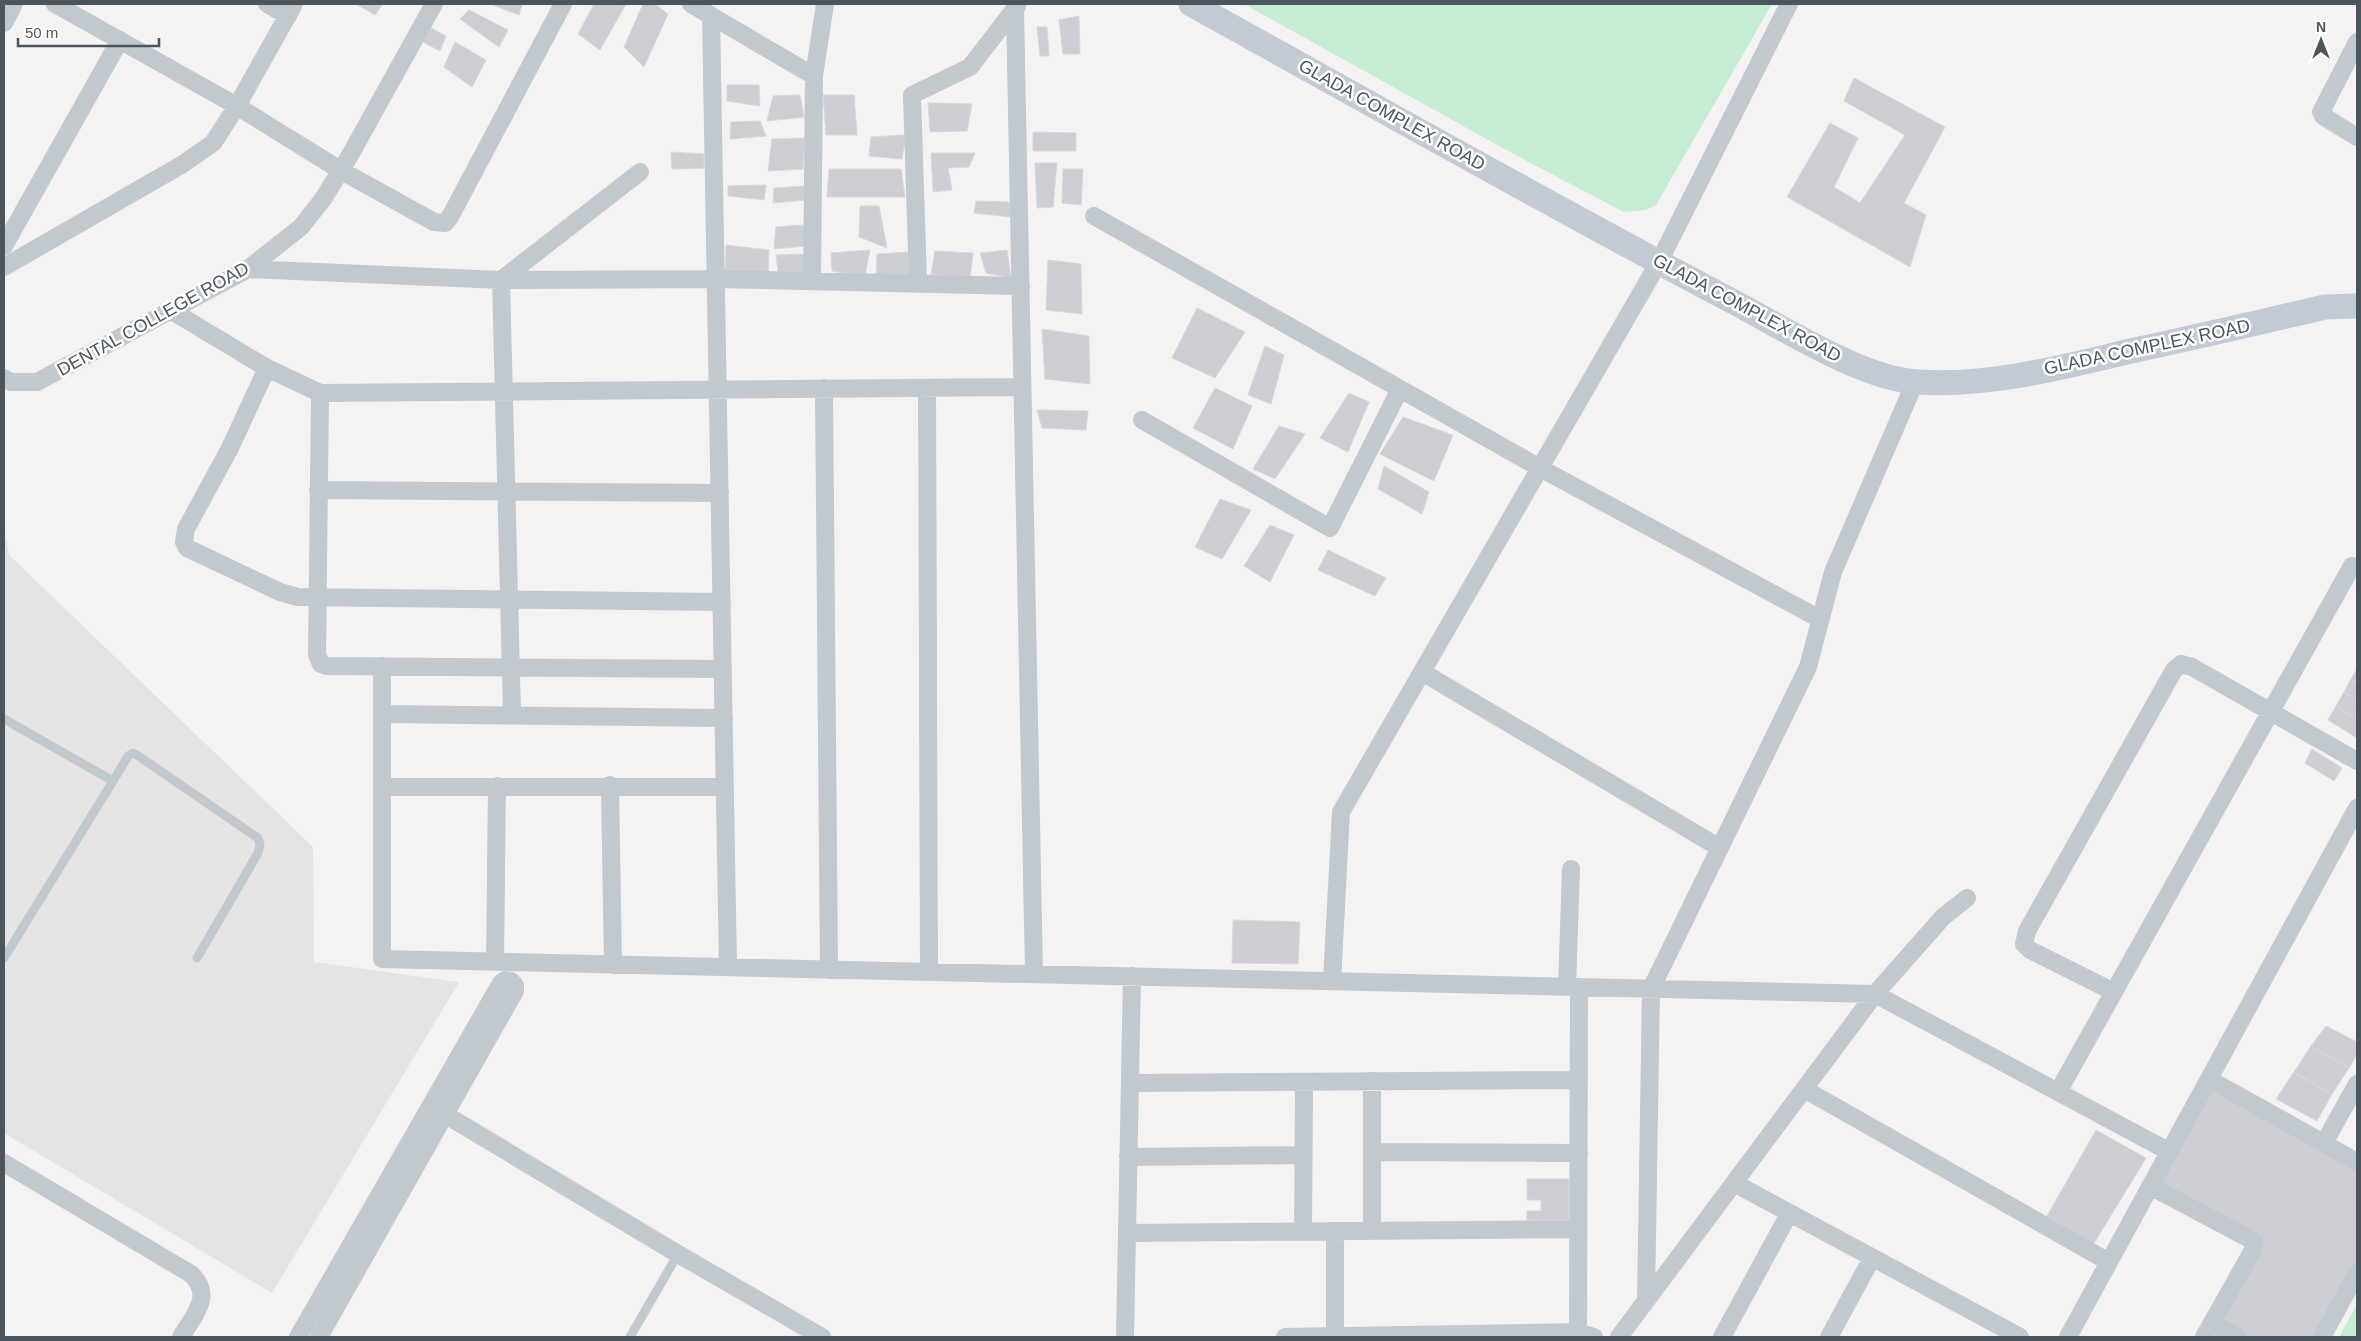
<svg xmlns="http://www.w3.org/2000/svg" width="2361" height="1341" viewBox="0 0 2361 1341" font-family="Arial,sans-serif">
<rect width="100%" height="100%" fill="#f4f2f2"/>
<path fill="#e5e3e3" d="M4,530L9,555L313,847L314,962L459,982L272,1293L4,1133Z"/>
<path fill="#c5edd4" d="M1244,4H1772L1656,205L1646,210L1624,212L1508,151Z
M2357,1304V1337H2339Z"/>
<path fill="#ccced4" stroke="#d7d8dd" d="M356,4H383L375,15Z
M490,4H522L519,15Z
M594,4H626L600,50L578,34Z
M643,4H655L668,14L644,67L624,47Z
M469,10L508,30L499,47L460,19Z
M1079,16L1080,54H1063L1059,20Z
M1037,27H1047L1049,56H1040Z
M431,28L446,36L440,51L421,41Z
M455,42L486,60L472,87L444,67Z
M1854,78L1945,127L1904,203L1926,215L1910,267L1787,197L1830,123L1858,138L1834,187L1860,203L1905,135L1844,101Z
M727,85H759L760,106L727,101Z
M800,95L804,117L767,121L773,96Z
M823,95H854L857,135H826Z
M928,103L972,104L967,131L930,132Z
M760,121L766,136L730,139L731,122Z
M1033,132L1076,133V151H1033Z
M906,135L902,159L869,156L871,137Z
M805,138L803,169L768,171L772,139Z
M671,152L704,154V168L672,169Z
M931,153H975L969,167L948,168L952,190L933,192Z
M1035,163H1057L1053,207L1037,208Z
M829,169H901L905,197H827Z
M1063,169H1083L1081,205L1062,203Z
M766,185L764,200L728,196V186Z
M804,186L806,200L773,203L774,188Z
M976,201L1009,202L1011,217L974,213Z
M860,206H879L887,248L859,237Z
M804,225L806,246L774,249L776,227Z
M726,245L769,250L768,274L725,271Z
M870,250L865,276L832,271L831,253Z
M1007,250L1011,278L986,273L980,253Z
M935,251L973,253L970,279L931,274Z
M908,252L909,277L876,275L877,254Z
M807,254L805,274L778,272L776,255Z
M1048,260L1081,264L1082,314L1046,310Z
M1197,308L1245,332L1215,378L1172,358Z
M1042,329L1089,336L1090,384L1045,379Z
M1265,346L1284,355L1271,404L1248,395Z
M1215,388L1252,406L1233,449L1193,428Z
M1349,393L1369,402L1348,452L1320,438Z
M1037,410L1088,411L1086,430L1042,428Z
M1403,417L1453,435L1434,481L1380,454Z
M1279,426L1305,434L1275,479L1253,469Z
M1384,466L1429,492L1422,514L1378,489Z
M1220,499L1251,510L1222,559L1195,547Z
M1270,525L1294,535L1270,582L1244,566Z
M1328,550L1386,578L1375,596L1318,570Z
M2357,669V683L2351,679Z
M2351,679L2357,683V700L2344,692Z
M2344,692L2357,700V719L2336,706Z
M2336,706L2357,719V738L2328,720Z
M2312,749L2342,768L2334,781L2305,763Z
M1233,920L1300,922L1298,964L1232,963Z
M2326,1026L2357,1042V1055L2349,1068L2311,1046Z
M2311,1046L2349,1068L2332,1094L2294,1072Z
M2294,1072L2332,1094L2317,1121L2276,1099Z
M2210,1082L2357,1165V1266L2318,1337H2244L2216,1322L2262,1243L2155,1184Z
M2096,1130L2146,1158L2093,1245L2047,1216Z
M1527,1179H1569V1220H1527V1211H1541V1200H1527Z"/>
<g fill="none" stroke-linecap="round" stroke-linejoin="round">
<path stroke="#c1c9cf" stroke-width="9" d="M4,719L113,781L4,958
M113,781L128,756L133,753L137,755L258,838L260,845L258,853L197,958
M630,1337L678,1254"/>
<path stroke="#c1c9cf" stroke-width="18" d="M55,4L237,106L340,170L434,222L445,223L450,217L563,4
M267,4L288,16
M691,4L814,76
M1015,10L1034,974
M711,16L728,967
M4,23L14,4
M2357,42L2321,112L2323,116L2357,137
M1094,216L1540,468L1820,619
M4,246L120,40
M4,267L183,164L213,143L237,106L294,4
M248,269L501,280L716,279L1021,286
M501,280L512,714
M501,280L640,172
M812,281L814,76L825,4
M918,283L912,95L970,67L1017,6
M172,311L267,368L320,393L1022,387
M267,368L230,448L186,529L184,542L187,548L280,592L298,597L722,602
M4,378L11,382H37L248,269L301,227L323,199L349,157L434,4
M824,388L829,970
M927,388L929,972
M320,393L317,655L321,664L326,666L723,669
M1142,420L1330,528L1400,389
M318,490L720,493
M382,666V959L1875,994L2170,1152
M1422,672L1720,848
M382,714L724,718
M610,785L613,965
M382,787H725
M495,962L497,786
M1332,981L1341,812L1659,262L1789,4
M1567,987L1571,869
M2114,992L2030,950L2024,944L2027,931L2174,670L2181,664L2192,667L2357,761
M2209,1079L2357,1162
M1372,1081V1231
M1130,1083L1579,1080
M1804,1089L2109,1262
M2058,1092L2352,566
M446,1115L678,1254L822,1337
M2324,1143L2357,1084
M1372,1152L1579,1153
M1128,1157L1303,1155
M4,1163L191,1274C214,1296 194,1315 181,1337
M1734,1183L2020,1337
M2150,1186L2248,1238L2254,1243L2253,1250L2204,1337
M1303,1231L1304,1082
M1335,1231V1337
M1127,1233L1578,1229
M1646,1301L1651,989L1808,667L1833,572L1915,382
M2212,1323L2238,1337
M1578,1332L1579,987
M298,1337L501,983L505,980L511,981
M319,1337L515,991V985L511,981
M1125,1337L1132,976
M1285,1337L1578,1332L1594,1337
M1619,1337L1875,994L1943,917L1967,898
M1722,1337L1789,1214
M1829,1337L1872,1258
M2068,1337L2357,808
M2322,1337L2357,1273"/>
<path stroke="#c2cad4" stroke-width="25" d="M1191,4C1370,103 1549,205 1730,300C1780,326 1862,379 1917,382C1988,387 2063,367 2131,351C2196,337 2261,322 2325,307L2357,306"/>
</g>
<g text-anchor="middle" stroke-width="5" stroke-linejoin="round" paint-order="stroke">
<g font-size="18" fill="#4b555e" stroke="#fff">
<text transform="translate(1392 115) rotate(29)" y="6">GLADA COMPLEX ROAD</text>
<text transform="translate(1747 308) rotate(28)" y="6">GLADA COMPLEX ROAD</text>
<text transform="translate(153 319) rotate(-29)" y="6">DENTAL COLLEGE ROAD</text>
<text transform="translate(2147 347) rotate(-12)" y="6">GLADA COMPLEX ROAD</text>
</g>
</g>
<rect width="2361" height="1341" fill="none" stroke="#4b555e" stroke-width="10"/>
<g transform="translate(2321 40)" stroke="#ffffff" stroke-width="4" paint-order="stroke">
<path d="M0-4L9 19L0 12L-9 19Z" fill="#4b555e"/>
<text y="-8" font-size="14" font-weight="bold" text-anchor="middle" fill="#4b555e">N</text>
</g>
<path d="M18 38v8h141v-8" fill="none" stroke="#4b555e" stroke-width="2.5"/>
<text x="25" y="38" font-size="15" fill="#4b555e" stroke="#ffffff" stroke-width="4" paint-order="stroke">50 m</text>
</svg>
